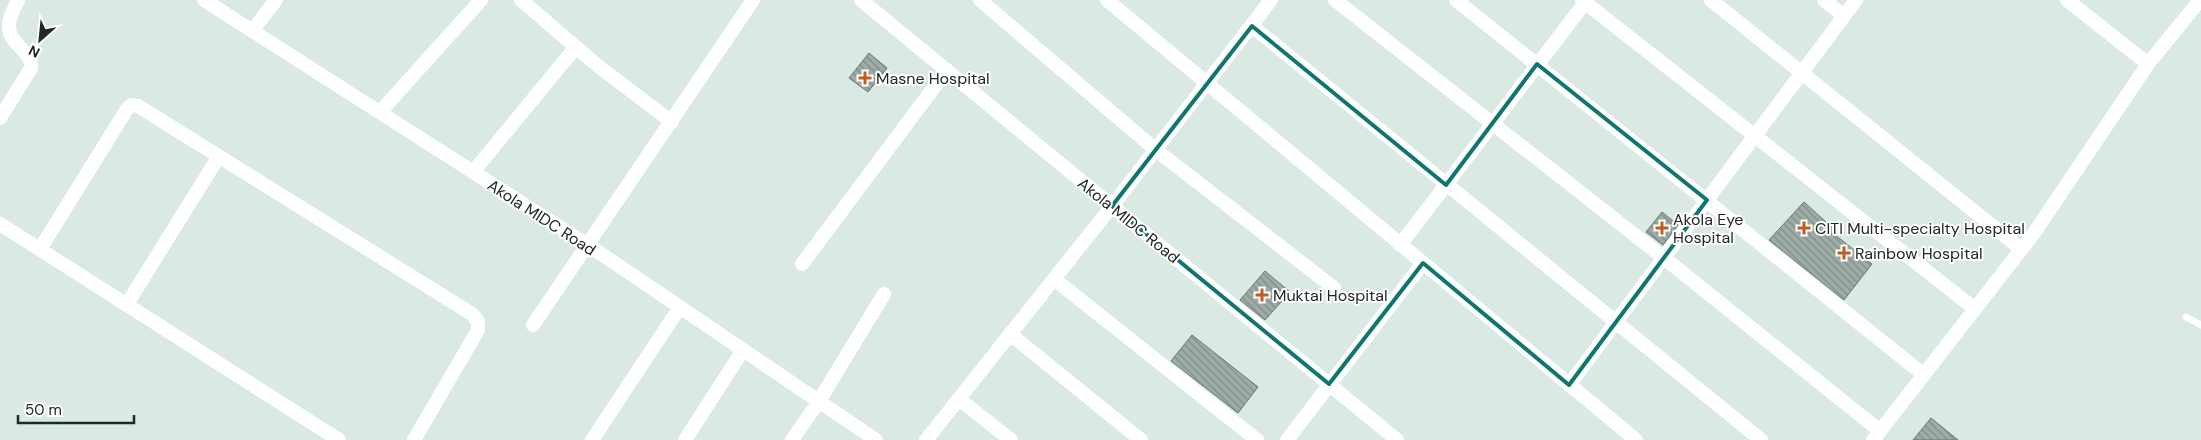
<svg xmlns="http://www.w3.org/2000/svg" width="2201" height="440" viewBox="0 0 2201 440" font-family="'DM Sans',sans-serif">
<defs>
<pattern id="building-back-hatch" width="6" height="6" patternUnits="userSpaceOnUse" patternTransform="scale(1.25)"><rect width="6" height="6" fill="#9daca6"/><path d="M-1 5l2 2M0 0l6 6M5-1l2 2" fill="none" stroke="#808c87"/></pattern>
</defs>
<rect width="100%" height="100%" fill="#dae9e4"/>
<path fill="url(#building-back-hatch)" stroke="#6a7873" d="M869,53L887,68L868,92L849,78Z
M1804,202L1836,231L1834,234L1872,264L1844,300L1769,240Z
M1662,212L1678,225L1663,245L1646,232Z
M1265,271L1290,292L1265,320L1240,300Z
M1192,335L1258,387L1238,413L1171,361Z
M1931,418L1958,440H1913Z"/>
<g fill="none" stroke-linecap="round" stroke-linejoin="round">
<path stroke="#fff" stroke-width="7" d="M2186,317L2201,325"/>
<path stroke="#fff" stroke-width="14" d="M204,0L603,255L876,440
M521,0L598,66L672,122
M861,0L1397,440
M980,0L1156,150L1334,288
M1107,0L1636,440
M1335,0L1664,258L1880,431
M1456,0L1924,375
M1582,0L1975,309
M1711,0L2021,249
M1824,0L1844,16
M2067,0L2148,64
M1252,26L1761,440
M252,31L276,0
M380,112L481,0
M0,118L31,68C33,52 9,44 9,27C8,18 15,8 18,0
M473,172L576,47
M0,224L339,440
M1400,245L1587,0
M40,249L127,109L131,105L138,106L472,314L478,321V330L414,440
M802,264L947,70
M1054,279L1257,440
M127,304L219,156
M533,325L753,0
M1010,334L1141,440
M1569,385L1856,0
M959,399L1011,440
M592,440L680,307
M685,440L743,350
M792,440L819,401L884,294
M926,440L1112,206L1271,0
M1287,440L1423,263
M1873,440L2034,233L2148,64L2200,0"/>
</g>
<path fill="none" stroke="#0f766e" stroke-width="4" stroke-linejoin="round" d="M1252,26L1446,185L1537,64L1707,200L1569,385L1423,263L1329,384L1112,206Z"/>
<g fill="#bf5c25" stroke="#fff" stroke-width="2">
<path d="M862.5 70.5h5v5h5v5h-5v5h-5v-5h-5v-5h5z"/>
<path d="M1659.5 220.5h5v5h5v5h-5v5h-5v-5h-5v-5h5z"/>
<path d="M1801.5 220.5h5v5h5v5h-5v5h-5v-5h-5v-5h5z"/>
<path d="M1841.5 245.5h5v5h5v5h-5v5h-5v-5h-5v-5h5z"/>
<path d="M1259.5 287.5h5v5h5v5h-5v5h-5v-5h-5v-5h5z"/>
</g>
<g text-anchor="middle" stroke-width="4" stroke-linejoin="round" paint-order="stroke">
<g font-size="16" fill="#212725" stroke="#fff" text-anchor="start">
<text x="876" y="84">Masne Hospital</text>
<text x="1673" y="225">Akola Eye<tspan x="1673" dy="18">Hospital</tspan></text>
<text x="1815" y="234">CITI Multi-specialty Hospital</text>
<text x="1855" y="259">Rainbow Hospital</text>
<text x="1273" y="301">Muktai Hospital</text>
</g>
<g font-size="16" fill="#212725" stroke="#fff">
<text transform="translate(542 217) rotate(33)" y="6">Akola MIDC Road</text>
<text transform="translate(1129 220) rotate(39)" y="6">Akola MIDC Road</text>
</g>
</g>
<g transform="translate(40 40) rotate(207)" stroke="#ffffff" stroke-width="4" paint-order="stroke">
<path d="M0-4L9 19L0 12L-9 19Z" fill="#212725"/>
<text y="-8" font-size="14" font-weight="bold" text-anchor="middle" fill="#212725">N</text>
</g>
<path d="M18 415v8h116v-8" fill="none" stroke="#212725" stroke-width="2.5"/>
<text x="25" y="415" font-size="15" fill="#212725" stroke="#ffffff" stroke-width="4" paint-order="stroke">50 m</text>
</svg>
